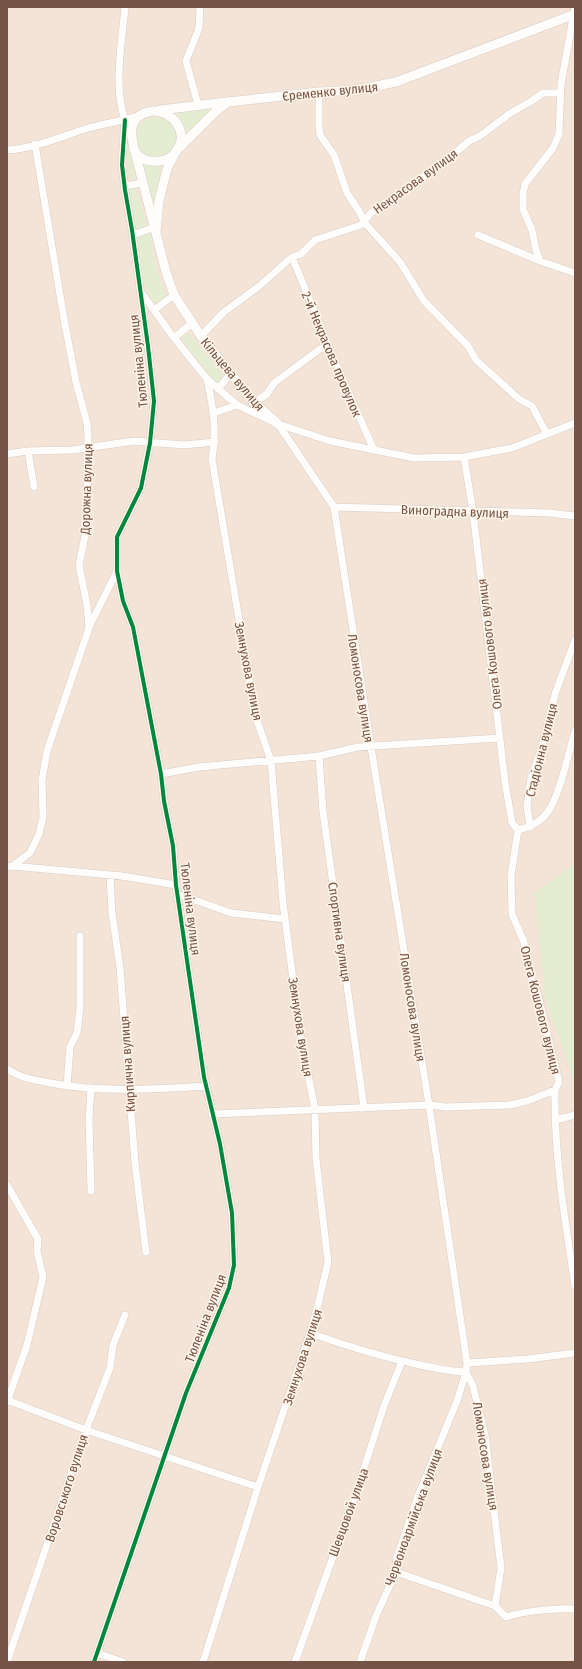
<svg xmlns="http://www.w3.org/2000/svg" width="582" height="1669" viewBox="0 0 582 1669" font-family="'Fira Sans Condensed',sans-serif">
<rect width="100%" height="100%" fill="#f7efe7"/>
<path fill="#f3e4d7" d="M7,7H575V1662H7Z"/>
<path fill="#e4edd1" d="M212,109L185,134L175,113Z
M136 137a20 20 0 1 1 40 0a20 20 0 1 1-40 0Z
M128,150L130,151L134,170L135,183C126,177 125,160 128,150Z
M141,163L163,165L153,204Z
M135,187L148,228L138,231L135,228L130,195L131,190Z
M147,232L150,233L157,270L166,296V299L155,304C144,298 140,255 137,241C139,235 142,234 147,232Z
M188,332L222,373V376L220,381L216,382L214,380L185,343L183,340L184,335Z
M575,864V1082L546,1002L534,893Z"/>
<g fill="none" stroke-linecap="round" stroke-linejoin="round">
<defs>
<path id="minor" d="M125,7C122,42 112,92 127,125
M575,7L561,84L559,134L553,148L525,184L523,194V209L532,230L536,250L540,261L575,273
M319,92V126L320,135L334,155L347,193L359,211L365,223L400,262L424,301L468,346L476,360L519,399L532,406L547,434
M198,105L186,61L199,28L200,7
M7,150C32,149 61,137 85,129C104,123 122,122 140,115
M124,186L143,183
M133,235L155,227
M478,235L540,261
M292,257L336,364L374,450
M141,292L171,334L207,379L237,405L278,424L330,441L414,458L464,457L512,448L575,423
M154,310L174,295
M201,336L224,312L258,287L292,257L301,254L315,240L361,225L371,213L446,161L469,141L480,136L509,114L530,102L543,93H560
M174,338L192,323
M218,389L231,373
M254,403L267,394L274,383L320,349L329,346
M214,413L237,405
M278,424L334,507L371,747L429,1105L467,1363L466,1372L473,1386L485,1435L496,1527L501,1568L495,1606
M28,451L34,487
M7,454L28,451L72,450L134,441L184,445L215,442
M464,457L473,512L505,782L512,823L518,830C529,827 540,823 547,813C559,798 569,751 575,731
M334,507L549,513L575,516
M89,627L117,571
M319,756L323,812L364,1108
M161,774L199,767L319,756L358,747L500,738
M530,827L527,806L531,778L542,747L555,694L575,640
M518,830L511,876L512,914L524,942L531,979L538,995L559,1082L555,1090C554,1156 565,1221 575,1286
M12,866L30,853L39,834L43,817L42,780L47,751L89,628L87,605L79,565L87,526L88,438L87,423L76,382L64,319L35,144
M7,867L12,866L122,876L176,885
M110,876L112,913L120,968L135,1163L146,1252
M178,894L231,913L285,919
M7,1069C23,1079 32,1079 50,1083C103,1093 153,1089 206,1086
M67,1086L70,1047L77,1033L80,1007V936
M212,1114L429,1105L446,1107L510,1105L527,1101L555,1090
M555,1120L575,1115
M7,1185L38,1239L37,1251L43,1277L27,1345L7,1402
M91,1191L89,1119L91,1088
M310,1333C346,1346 382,1357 420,1365C436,1368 450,1372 466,1372L457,1401L418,1496L397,1557L396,1572L376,1616L360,1662
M467,1363L528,1359L575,1353
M7,1400L86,1430L258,1487
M396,1572L495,1606L506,1617C525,1611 555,1608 575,1609
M97,1653L123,1662
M7,1662L86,1430L110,1368L113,1345L125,1315
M94,1662L186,1393L229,1288L234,1265L232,1213L220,1144L204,1077L176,885L173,846L164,801L161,774L133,627L123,601L117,571V537L141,488L150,443L154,401L148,346L132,230L125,190L122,165L125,120
M203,1662L258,1487L310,1333L318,1305L328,1262L316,1159L315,1110L300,1033L283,903L271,761L255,715L212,459C217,431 213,406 207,379
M295,1662L357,1490L384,1406L402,1361"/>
<path id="tertiary" d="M160,110L227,102
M152,111C173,110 190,133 176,152C167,163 147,165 137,154C134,151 133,146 133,142C129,126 134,114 152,111Z
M133,144L166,272L174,295L201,336L254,403L278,424
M156,232L159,201L167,169L176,151L214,113L228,102L319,92L356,90L396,82L575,14"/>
</defs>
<use href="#minor" stroke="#d8ccc5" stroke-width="8"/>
<use href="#tertiary" stroke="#d8ccc5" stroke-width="10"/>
<use href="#minor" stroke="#fefdfb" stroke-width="7"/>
<use href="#tertiary" stroke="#fefdfb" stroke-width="9"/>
<defs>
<path id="cycleway" d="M94,1662L186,1393L229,1288L234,1265L232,1213L220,1144L204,1077L176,885L173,846L164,801L161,774L133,627L123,601L117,571V537L141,488L150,443L154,401L148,346L132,230L125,190L122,165L125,120"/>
</defs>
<use href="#cycleway" stroke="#fff4e8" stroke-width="6"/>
<use href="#cycleway" stroke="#00873e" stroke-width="4"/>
</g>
<g text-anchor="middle" stroke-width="3" stroke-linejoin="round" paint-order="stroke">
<g font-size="13" fill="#755347" stroke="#fff4e8">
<text transform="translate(330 91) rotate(-6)" y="5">Єременко вулиця</text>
<text transform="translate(415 181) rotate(-36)" y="5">Некрасова вулиця</text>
<text transform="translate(332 354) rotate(67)" y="5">2-й Некрасова провулок</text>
<text transform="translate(138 361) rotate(-96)" y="5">Тюленіна вулиця</text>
<text transform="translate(233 374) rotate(50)" y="5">Кільцева вулиця</text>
<text transform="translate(86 489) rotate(-88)" y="5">Дорожна вулиця</text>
<text transform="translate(455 511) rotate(2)" y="5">Виноградна вулиця</text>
<text transform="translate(489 644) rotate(-97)" y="5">Олега Кошового вулиця</text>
<text transform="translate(249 671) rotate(79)" y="5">Земнухова вулиця</text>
<text transform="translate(361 688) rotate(81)" y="5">Ломоносова вулиця</text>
<text transform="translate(541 750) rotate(-76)" y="5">Стадіонна вулиця</text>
<text transform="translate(191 909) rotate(83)" y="5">Тюленіна вулиця</text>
<text transform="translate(340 932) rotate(82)" y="5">Спортивна вулиця</text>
<text transform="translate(413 1007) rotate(81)" y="5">Ломоносова вулиця</text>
<text transform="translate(541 1010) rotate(76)" y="5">Олега Кошового вулиця</text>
<text transform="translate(301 1027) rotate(81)" y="5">Земнухова вулиця</text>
<text transform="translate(127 1064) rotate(-94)" y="5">Кирпична вулиця</text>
<text transform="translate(205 1318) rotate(-69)" y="5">Тюленіна вулиця</text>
<text transform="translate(302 1357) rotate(-72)" y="5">Земнухова вулиця</text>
<text transform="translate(486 1456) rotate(81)" y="5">Ломоносова вулиця</text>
<text transform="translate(66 1488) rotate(-72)" y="5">Воровського вулиця</text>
<text transform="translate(348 1512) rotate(-70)" y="5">Шевцовой улица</text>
<text transform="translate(413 1517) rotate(-70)" y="5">Червоноармійська вулиця</text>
</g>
</g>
<rect width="582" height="1669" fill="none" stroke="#755347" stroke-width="16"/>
</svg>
